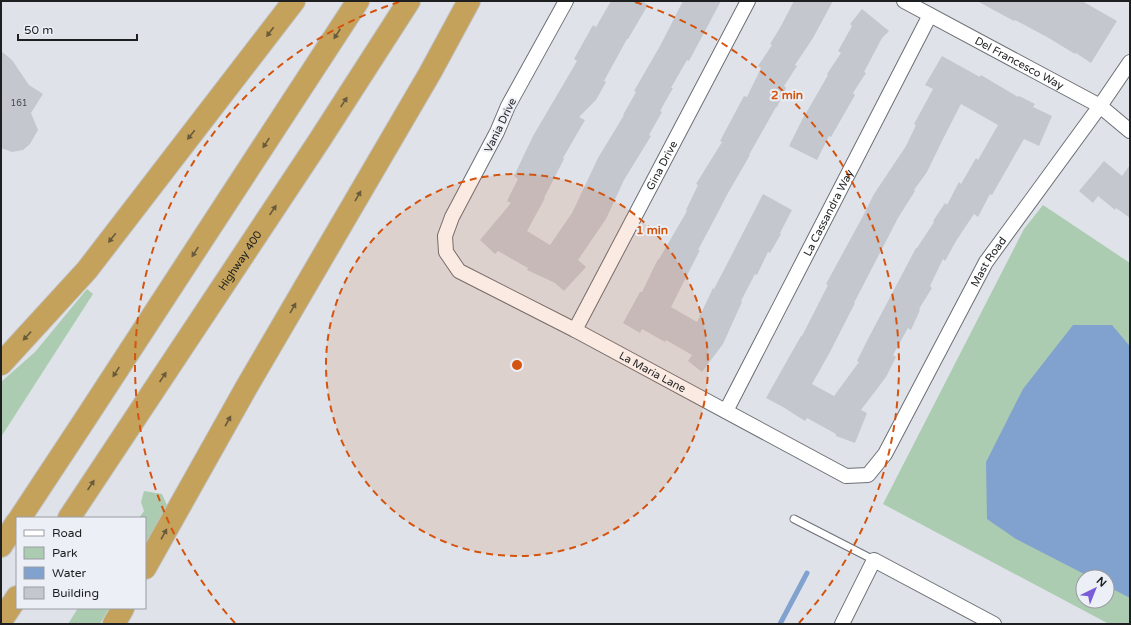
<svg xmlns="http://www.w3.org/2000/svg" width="1131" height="625" viewBox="0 0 1131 625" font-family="'Varela Round',sans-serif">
<rect width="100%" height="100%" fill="#dfe3e9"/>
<path fill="#acccb2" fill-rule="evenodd" d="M1043,205L1130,263V624H1109L883,504L1024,229ZM1083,577H1107V601H1083Z
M87,289L93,294L1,437V382L35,352Z
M144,491L162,494L167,505L145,545V518H139L144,511L141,502Z
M78,608H109L100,624H68Z"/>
<path fill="#81a2ce" d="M1073,325H1112L1128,344L1130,346V598L1107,586V577H1090L1016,539L987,519L986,462L1023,389Z"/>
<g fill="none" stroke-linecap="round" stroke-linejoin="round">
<path stroke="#81a2ce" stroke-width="5" d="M780,624L807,573"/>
</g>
<path fill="#c4c8ce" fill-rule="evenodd" d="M611,1H641L648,5L628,39H627L604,81L606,82L596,100L579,117L585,120L563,158L564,159L544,198H545L527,231L550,245L572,213L598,158L624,115H623L636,92L634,91L660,46L683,1H721L689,61L687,60L671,88H673L660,111L662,112L649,135L651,136L624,180L606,219L578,260L586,267L564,291L555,283L527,270L528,268L498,251L495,254L480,240L511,203L507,201L518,179L514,176L533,136L577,61L574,59L593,25L596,27Z
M794,1H833L813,38L795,65L797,66L784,86L786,88L777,107H776L749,155H750L728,193L714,220L698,250H700L671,307L697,322L713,288L714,289L728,262L763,194L792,210L780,233L781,234L770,253L768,252L757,275L755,274L741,301L742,302L723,344L702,372L688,361L692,355L666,340L665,342L642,329L640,333L623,323L640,292H642L658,259H659L687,211L686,210L698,185L696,184L722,142L720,141L744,96L747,97L761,68L758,66L772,45L770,44L781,26Z
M977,1H1082L1117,21L1091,63L1076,53L1075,54L1047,37L1015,20L1014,21Z
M862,9L889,31L882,38L864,72L866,73L853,93L855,95L831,137L829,136L817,160L789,146L802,120L828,75L827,74L841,53L838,51L852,26L850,24Z
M1,51L12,60L29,85L43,94L31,113L38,130L30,144L23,150L12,152L1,148Z
M942,56L980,77L981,75L1018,97L1019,96L1035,104L1033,107L1052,116L1039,146L1024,139L992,195L990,194L978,217L974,214L956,241L945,261L943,259L930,286L932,288L919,309L920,310L911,330L908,328L893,355L896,357L886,377L861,410L867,413L855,443L836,436V434L807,418L805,421L783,407L766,398L801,336H802L828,285L826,284L863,216L874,194L906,146L916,125L914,124L933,89L925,85ZM961,104L998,125L978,160L976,158L961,184L959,182L947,205L945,203L933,221L934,222L917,248H916L869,337L857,361L859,362L834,396L812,384L830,352L855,303H854L898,218L915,191L914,190L927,172L942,141Z
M1104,161L1122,176L1130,165V218L1116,208L1115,210L1098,196L1093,203L1079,191Z"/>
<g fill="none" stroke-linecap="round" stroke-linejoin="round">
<defs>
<path id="service" d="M794,519L874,560"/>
<g id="minor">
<path id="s1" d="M566,1L508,106L497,132L452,217L445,236L446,252L459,271L575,330L846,476L868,475L885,454L986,262L1100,106L1130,62"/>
<path id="s2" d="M904,1L1100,106L1130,131"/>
<path id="s3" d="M575,330L748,1"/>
<path id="s4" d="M726,411L930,15"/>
<path d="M842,624L874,560L994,624"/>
</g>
<g id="motorway">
<path d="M1,364L87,270L294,1"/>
<path d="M20,518L82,424L358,1"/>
<path id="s5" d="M69,518L319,141L409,1"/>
<path d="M1,546L17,522"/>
<path d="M145,568L246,388L430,73L469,1"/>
<path d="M1,621L17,597"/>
<path d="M114,624L123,608"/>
</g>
</defs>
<use href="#service" stroke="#6b6f74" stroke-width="9"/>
<use href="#minor" stroke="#6b6f74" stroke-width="16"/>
<use href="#motorway" stroke="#c0c0c1" stroke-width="24"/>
<use href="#service" stroke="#fff" stroke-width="7"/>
<use href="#minor" stroke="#fff" stroke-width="14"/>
<use href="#motorway" stroke="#c4a25b" stroke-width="22"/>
</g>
<defs><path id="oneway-solid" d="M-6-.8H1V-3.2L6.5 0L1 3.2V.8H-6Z"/></defs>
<g fill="#685a3b">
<use href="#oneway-solid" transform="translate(270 32) rotate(127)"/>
<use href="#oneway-solid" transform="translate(337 34) rotate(123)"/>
<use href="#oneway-solid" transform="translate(344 102) rotate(-57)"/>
<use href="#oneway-solid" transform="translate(191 135) rotate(128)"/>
<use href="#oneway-solid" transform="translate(266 143) rotate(123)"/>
<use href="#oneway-solid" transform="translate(358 196) rotate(-60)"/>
<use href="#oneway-solid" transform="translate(273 210) rotate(-56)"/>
<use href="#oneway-solid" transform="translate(112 238) rotate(128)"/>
<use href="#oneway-solid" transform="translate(195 252) rotate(123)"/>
<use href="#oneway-solid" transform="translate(293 308) rotate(-60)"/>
<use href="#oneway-solid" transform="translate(27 336) rotate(133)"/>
<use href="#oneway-solid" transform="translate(116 372) rotate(123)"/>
<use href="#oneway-solid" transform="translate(163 377) rotate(-56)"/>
<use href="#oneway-solid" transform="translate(228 421) rotate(-61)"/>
<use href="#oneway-solid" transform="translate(91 485) rotate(-56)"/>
<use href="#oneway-solid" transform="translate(164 534) rotate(-61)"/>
</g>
<circle cx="517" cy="365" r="191" fill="#d4530e" fill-opacity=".12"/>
<g fill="none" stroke="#d4530e" stroke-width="2" stroke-dasharray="7 5">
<circle cx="517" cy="365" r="191"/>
<path d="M235 623A382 382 0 0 1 399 2M635 2A382 382 0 0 1 799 623"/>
</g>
<g text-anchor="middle" stroke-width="4" stroke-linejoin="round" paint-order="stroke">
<g font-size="9" fill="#47494c">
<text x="19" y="106">161</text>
</g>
<g font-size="11" fill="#1d1f21" stroke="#ecf0f6">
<text dy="4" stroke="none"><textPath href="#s2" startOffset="131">Del Francesco Way</textPath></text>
<text transform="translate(500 125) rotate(-64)" y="4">Vania Drive</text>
<text dy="4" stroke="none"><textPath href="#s3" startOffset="186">Gina Drive</textPath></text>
<text dy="4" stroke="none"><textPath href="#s4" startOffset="223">La Cassandra Way</textPath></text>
<text dy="4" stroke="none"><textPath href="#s5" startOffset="309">Highway 400</textPath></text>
<text dy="4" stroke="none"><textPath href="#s1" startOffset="1009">Mast Road</textPath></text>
<text dy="4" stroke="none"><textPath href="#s1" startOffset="522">La Maria Lane</textPath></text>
</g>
</g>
<circle cx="517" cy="365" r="6" fill="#d4530e" stroke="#ecf0f6" stroke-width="2"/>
<g font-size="12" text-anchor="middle" font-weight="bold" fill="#d4530e" stroke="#ecf0f6" stroke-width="4" stroke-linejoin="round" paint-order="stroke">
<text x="787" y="99">2 min</text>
<text x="652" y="234">1 min</text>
</g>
<rect width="1131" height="625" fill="none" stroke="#1d1f21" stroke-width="4"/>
<rect x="16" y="517" width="130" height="92" fill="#ecf0f6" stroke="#999ca1"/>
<rect x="24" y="530" width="20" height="6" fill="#ffffff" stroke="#999ca1"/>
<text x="52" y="537" font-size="12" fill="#1d1f21">Road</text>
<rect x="24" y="547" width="20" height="12" fill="#acccb2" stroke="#999ca1"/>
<text x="52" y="557" font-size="12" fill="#1d1f21">Park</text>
<rect x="24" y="567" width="20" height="12" fill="#81a2ce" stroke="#999ca1"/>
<text x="52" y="577" font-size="12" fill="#1d1f21">Water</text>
<rect x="24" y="587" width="20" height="12" fill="#c4c8ce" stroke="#999ca1"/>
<text x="52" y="597" font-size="12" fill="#1d1f21">Building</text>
<g transform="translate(1095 589) rotate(43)"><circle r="19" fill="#ecf0f6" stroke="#999ca1"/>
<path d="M0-3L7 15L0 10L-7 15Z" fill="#795dd8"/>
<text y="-6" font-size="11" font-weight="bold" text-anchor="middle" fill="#1d1f21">N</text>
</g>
<path d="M18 34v6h119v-6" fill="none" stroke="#1d1f21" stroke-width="2"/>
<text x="24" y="34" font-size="12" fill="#1d1f21" stroke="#ecf0f6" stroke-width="3" paint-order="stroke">50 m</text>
</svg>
